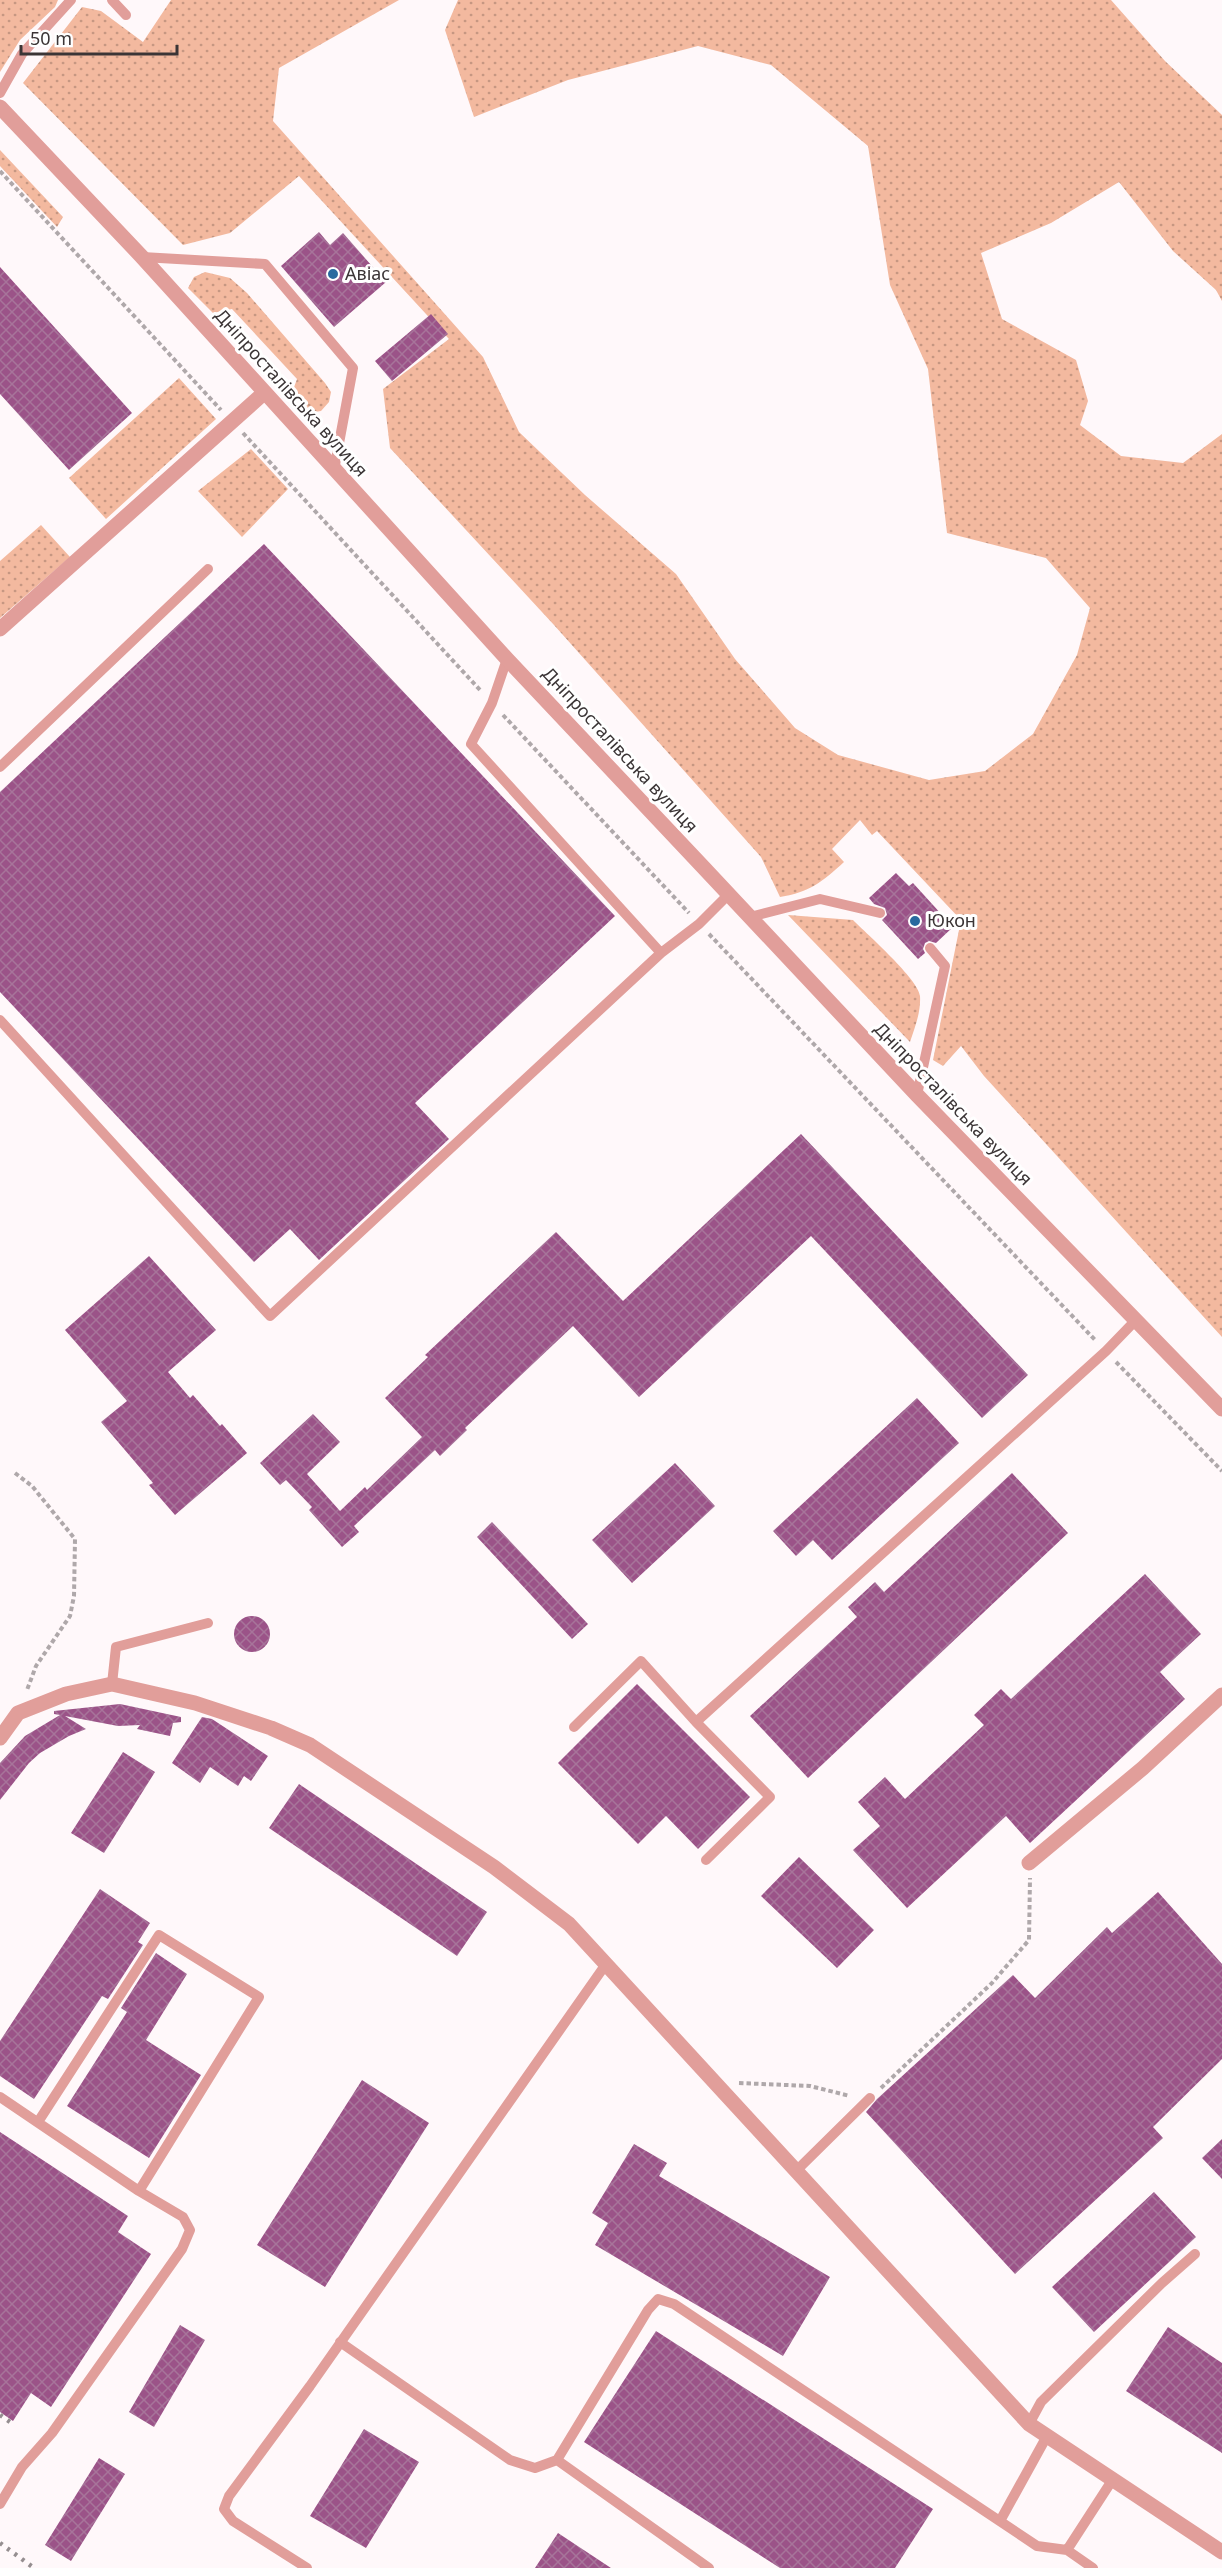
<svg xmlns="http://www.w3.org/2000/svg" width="1222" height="2568" viewBox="0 0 1222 2568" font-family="'Noto Sans',sans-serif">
<defs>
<pattern id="grass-dots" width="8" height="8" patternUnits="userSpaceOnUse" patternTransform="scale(1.5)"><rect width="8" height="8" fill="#f3b99f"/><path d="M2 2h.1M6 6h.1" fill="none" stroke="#c69782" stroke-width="1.8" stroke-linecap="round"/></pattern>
<pattern id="building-cross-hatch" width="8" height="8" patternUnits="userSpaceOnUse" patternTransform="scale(1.5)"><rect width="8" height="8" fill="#9b5388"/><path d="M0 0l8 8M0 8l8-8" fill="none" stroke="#a7749a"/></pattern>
</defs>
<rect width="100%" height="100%" fill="#fff8fa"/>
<path fill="url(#grass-dots)" d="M0,0H58L55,7L20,40L0,72Z
M171,0H399L279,68L273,121L483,357L519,432L585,495L676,574L735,659L795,728L838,755L929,780L985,771L1033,734L1077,655L1090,608L1046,558L947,533L928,369L890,285L868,146L771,65L698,46L568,80L474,117L445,30L458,0H1111L1165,61L1222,115V301L1216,290L1173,251L1119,182L1051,223L981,253L1002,319L1076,360L1088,401L1080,425L1121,456L1183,463L1222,434V1337L984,1076L961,1046L943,1066L933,1060L961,920L877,831L872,835L860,820L832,849L844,862C822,882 810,892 780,897L761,857L554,625L390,448L383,389L449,339L299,176L230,233L183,245L23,83L82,7L101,11L143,42Z
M0,150L63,217L57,227L0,166Z
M205,272L230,278L247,293L325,383L331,392L329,402L321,411L308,413L292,393L297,379L232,309L213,313L188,288L194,277Z
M179,378L216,419L106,519L69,478Z
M251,449L288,489L242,537L198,491Z
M41,525L70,557L0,618V561Z
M788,915L853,920C867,934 919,980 920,996C921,1012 915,1027 910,1042Z"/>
<path fill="url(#building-cross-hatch)" d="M319,232L330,245L343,233L386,282L334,327L281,266Z
M0,267L132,413L69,470L0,394Z
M431,314L448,334L392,381L375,361Z
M264,544L615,916L415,1103L449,1139L319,1260L290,1229L254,1262L0,992V792Z
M896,873L909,886L913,883L953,927L936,943L929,941L925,943L923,949L925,953L918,959L882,920L887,915L885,908L874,904L869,898Z
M801,1134L1028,1375L982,1418L811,1236L639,1397L573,1326L465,1428L467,1430L440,1456L435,1450L354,1526L359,1532L342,1547L309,1510L312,1507L286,1480L280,1485L260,1463L313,1414L340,1442L307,1474L340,1511L365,1487L367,1490L422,1437L385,1398L428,1357L425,1355L556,1232L623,1301Z
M149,1256L216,1330L168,1372L190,1398L193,1395L220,1426L222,1424L247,1453L175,1515L149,1485L153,1483L101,1422L127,1401L65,1330Z
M917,1398L959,1443L832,1560L813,1540L796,1556L773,1531Z
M675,1463L715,1506L632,1583L592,1540Z
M1012,1473L1068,1533L808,1778L750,1716L857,1617L848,1607L875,1582L884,1592Z
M492,1522L588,1624L572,1639L477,1537Z
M1145,1574L1201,1634L1160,1672L1185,1699L1030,1843L1006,1816L907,1908L853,1850L880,1826L858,1802L885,1777L905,1799L984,1725L974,1715L1001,1689L1011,1699Z
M234 1634a18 18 0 1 1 36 0a18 18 0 1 1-36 0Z
M637,1684L750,1797L698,1849L666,1816L638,1844L558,1763Z
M120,1704L181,1717V1722L173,1723L170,1736L137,1729L140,1725L118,1726L65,1716L86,1729L69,1736L40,1753L29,1763L0,1800V1763L25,1736L60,1715L54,1714V1711Z
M202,1717L212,1719L268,1756L251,1781L244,1776L238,1786L210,1767L200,1783L172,1763Z
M123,1752L155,1772L104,1853L71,1833Z
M299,1784L487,1912L457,1956L269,1828Z
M799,1857L874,1930L837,1968L761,1896Z
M100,1889L150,1923L138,1942L143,1945L108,1999L102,1996L34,2099L0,2076V2041Z
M1158,1892L1222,1964V2059L1153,2127L1163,2138L1015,2274L866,2112L877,2099L1013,1975L1035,1998L1107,1927L1112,1933Z
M156,1953L187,1974L146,2040L201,2075L149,2158L67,2106L127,2012L121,2008Z
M362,2080L429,2123L325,2287L257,2245Z
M0,2132L128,2216L118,2232L151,2254L51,2407L31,2393L13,2421L0,2412Z
M1222,2139V2179L1202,2158Z
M634,2144L667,2163L659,2176L830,2277L783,2356L595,2245L608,2223L592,2213Z
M1154,2192L1196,2237L1094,2332L1052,2287Z
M180,2325L205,2340L154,2427L129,2412Z
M1168,2327L1222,2363V2453L1126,2391Z
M656,2331L933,2509L895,2568H780L584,2442Z
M364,2429L419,2462L366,2548L310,2516Z
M99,2458L125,2474L71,2561L45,2545Z
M558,2533L611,2568H535Z"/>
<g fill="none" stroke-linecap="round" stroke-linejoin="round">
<path stroke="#afa8aa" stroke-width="4" stroke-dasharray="4.5 3" stroke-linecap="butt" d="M0,171L221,410
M243,433L480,690
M503,715L689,913
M709,934L1096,1341
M1116,1362L1222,1471
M15,1473L32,1486L75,1539L74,1596L70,1616L36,1666L27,1690
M739,2083L810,2086L850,2096
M881,2088L992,1983L1029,1940L1030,1878"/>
<path stroke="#e19e9a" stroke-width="10" d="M112,0L126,15
M0,93L22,54L71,0
M142,257L265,264L353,368L334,470
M507,659L492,703L471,744L661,953L699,924L729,894
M0,767L208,569
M750,917L820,899L880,913
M0,1020L270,1316L661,953
M917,1095L945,966L930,948
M112,1684L116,1647L208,1623
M696,1722L1106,1351L1135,1321
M574,1727L641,1661L696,1722L770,1797L706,1860
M0,2097L139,2191L183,2217L190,2230L182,2249L52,2433L22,2467L0,2504
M38,2122L159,1935L259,1997L139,2191
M796,2171L870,2098
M340,2342L510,2460L535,2468L557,2460L648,2310L658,2299L674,2304L1037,2546L1067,2550
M1029,2424L1041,2402L1162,2283L1195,2254
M557,2460L709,2568
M1000,2521L1047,2436
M307,2568L233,2521L224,2509L229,2496L310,2386L606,1964
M1093,2568L1067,2550L1113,2479"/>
<path stroke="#e19e9a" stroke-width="15" d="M0,629L264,393
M0,1738L18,1713L66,1694L112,1684L195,1703L271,1728L310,1745L494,1867L569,1924L1029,2424L1222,2552
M1029,1863L1143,1768L1222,1695"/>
<path stroke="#e19e9a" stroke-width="15" d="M0,107L142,257L507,659L704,868L917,1095L1222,1409"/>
<path stroke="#958e90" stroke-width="4.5" stroke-dasharray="3 6" stroke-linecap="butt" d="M0,2415L13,2424
M0,2543L34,2568"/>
</g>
<g fill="#286a9f" stroke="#fff" stroke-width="2">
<circle cx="333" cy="274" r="6"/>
<circle cx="915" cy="921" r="6"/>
</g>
<g text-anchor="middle" stroke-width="6" stroke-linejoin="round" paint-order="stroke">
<g font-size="18" fill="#3b3536" stroke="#fff" text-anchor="start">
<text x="345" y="280">Авіас</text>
<text x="927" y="927">Юкон</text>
</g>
<g font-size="18" fill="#3b3536" stroke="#fff">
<text transform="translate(291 393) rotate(48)" y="6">Дніпросталівська вулиця</text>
<text transform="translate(620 750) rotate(47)" y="6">Дніпросталівська вулиця</text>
<text transform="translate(953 1104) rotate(46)" y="6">Дніпросталівська вулиця</text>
</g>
</g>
<path d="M21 45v9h156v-9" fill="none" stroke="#3b3536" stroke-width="3"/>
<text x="30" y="45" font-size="18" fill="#3b3536" stroke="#ffffff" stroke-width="4.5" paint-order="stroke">50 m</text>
</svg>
